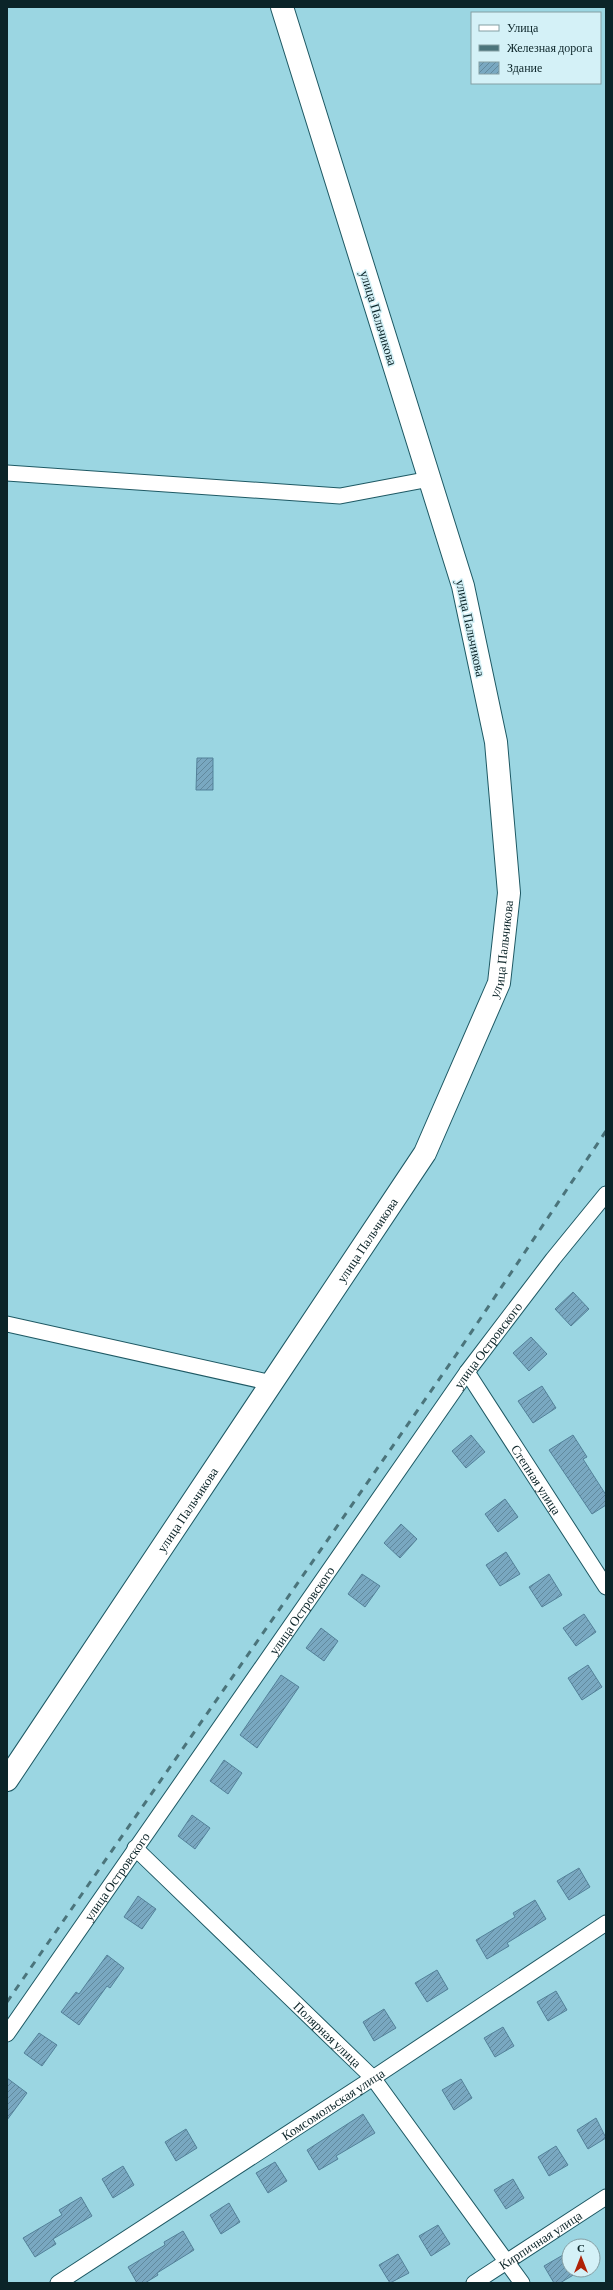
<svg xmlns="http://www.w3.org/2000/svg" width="613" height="2290" viewBox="0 0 613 2290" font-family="'Crimson Pro',serif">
<defs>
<pattern id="building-hatch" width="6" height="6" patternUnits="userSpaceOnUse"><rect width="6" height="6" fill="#79a8c1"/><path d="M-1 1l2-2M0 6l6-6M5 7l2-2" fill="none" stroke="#61899d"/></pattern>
</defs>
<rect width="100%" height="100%" fill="#9bd6e2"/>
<path fill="url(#building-hatch)" stroke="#538199" d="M197,758H213V790H196Z
M573,1292L589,1309L571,1326L555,1309Z
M531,1337L547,1354L529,1371L513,1353Z
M542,1386L556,1408L533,1423L518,1401Z
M471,1435L485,1452L466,1468L452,1451Z
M573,1435L587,1457L583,1459L606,1495V1505L592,1514L549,1450Z
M505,1499L518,1517L498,1532L485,1514Z
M401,1524L417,1539L400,1558L384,1543Z
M506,1552L520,1574L500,1586L486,1565Z
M362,1574L380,1586L365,1607L348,1594Z
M549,1574L562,1595L542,1607L529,1587Z
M584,1614L596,1632L576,1646L563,1628Z
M321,1628L338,1641L324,1661L306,1648Z
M588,1665L602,1687L582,1700L568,1678Z
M281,1675L299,1687L257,1748L240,1735Z
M224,1760L242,1773L228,1794L210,1781Z
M192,1815L210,1828L195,1849L178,1836Z
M579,1868L590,1887L569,1900L557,1881Z
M138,1896L156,1909L142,1929L124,1917Z
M535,1900L546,1919L507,1943L509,1946L487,1959L476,1940L515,1917L513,1913Z
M107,1955L124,1968L110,1988L107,1986L79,2025L61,2012L76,1992L79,1994Z
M437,1970L448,1989L427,2002L415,1983Z
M556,1991L567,2010L548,2021L537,2002Z
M384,2009L396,2028L374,2041L363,2022Z
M503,2027L514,2046L495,2057L484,2038Z
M39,2033L57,2045L42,2066L24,2053Z
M7,2078L27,2093L7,2120Z
M461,2079L472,2098L454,2110L442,2090Z
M363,2114L375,2133L336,2156L338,2159L319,2170L307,2150Z
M596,2118L606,2138L588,2149L577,2130Z
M186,2129L197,2148L176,2161L165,2142Z
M556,2146L568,2165L549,2176L538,2157Z
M275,2162L287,2181L268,2193L256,2173Z
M123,2166L134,2185L113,2198L102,2179Z
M513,2179L524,2198L506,2209L494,2190Z
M81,2197L92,2216L53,2239L56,2244L35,2257L23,2238L62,2215L59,2210Z
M229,2203L240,2222L221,2234L210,2215Z
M438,2225L450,2244L431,2256L419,2236Z
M183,2231L194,2250L157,2273L158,2275L145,2283H137L128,2267L165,2245L164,2242Z
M398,2254L409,2273L390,2283L379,2265Z
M563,2255L569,2265V2270H572L575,2274L560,2283H554L544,2266Z"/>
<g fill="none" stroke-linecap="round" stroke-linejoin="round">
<defs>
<g id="street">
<path d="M7,473L340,496L430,479"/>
<path d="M7,1324L272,1383"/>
<path id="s1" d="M467,1372L606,1587"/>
<path id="s2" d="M135,1848L373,2078L522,2283"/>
<path id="s3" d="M7,2034L467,1372L553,1259L606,1194"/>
<path id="s4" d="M58,2283L373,2078L606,1923"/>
<path id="s5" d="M474,2283L606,2197"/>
</g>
<g id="secondary">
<path id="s6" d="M7,1780L425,1153L499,983L509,893L496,742L463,586L282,7"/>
</g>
</defs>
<use href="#street" stroke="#1e5964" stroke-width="17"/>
<use href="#secondary" stroke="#1e5964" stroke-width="24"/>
<use href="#street" stroke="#fff" stroke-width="15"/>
<use href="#secondary" stroke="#fff" stroke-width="22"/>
<path stroke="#4b747b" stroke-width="3" stroke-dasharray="7 7" stroke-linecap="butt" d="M7,2002L456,1355L606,1131"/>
</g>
<g text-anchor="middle" stroke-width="3" stroke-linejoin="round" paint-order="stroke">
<g font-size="13" fill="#0b2428" stroke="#d4f1f7">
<text transform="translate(379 318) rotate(73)" y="5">улица Пальчикова</text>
<text transform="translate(471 628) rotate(78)" y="5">улица Пальчикова</text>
<text dy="5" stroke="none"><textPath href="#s6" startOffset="973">улица Пальчикова</textPath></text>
<text dy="5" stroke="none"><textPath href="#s6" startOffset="649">улица Пальчикова</textPath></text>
<text dy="5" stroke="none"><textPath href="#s3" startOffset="840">улица Островского</textPath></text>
<text dy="5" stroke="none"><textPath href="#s1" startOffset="128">Степная улица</textPath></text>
<text dy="5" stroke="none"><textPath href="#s6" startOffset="325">улица Пальчикова</textPath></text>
<text dy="5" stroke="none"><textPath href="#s3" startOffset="516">улица Островского</textPath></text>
<text dy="5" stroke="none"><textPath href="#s3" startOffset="192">улица Островского</textPath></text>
<text dy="5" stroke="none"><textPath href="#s2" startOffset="268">Полярная улица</textPath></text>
<text dy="5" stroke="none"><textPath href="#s4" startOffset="328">Комсомольская улица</textPath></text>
<text dy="5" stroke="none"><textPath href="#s5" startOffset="79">Кирпичная улица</textPath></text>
</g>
</g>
<rect width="613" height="2290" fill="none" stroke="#0b2428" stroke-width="16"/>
<rect x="471" y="12" width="130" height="72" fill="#d4f1f7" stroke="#849fa4"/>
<rect x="479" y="25" width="20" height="6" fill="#ffffff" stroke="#849fa4"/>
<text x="507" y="32" font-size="12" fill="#0b2428">Улица</text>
<rect x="479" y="45" width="20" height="6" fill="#4b747b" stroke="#849fa4"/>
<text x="507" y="52" font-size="12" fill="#0b2428">Железная дорога</text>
<rect x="479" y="62" width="20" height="12" fill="url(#building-hatch)" stroke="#849fa4"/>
<text x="507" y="72" font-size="12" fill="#0b2428">Здание</text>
<g transform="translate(581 2258)"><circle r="19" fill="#d4f1f7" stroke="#849fa4"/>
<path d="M0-3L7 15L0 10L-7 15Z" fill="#af2207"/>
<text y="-6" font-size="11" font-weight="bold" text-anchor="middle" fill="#0b2428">С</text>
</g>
</svg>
